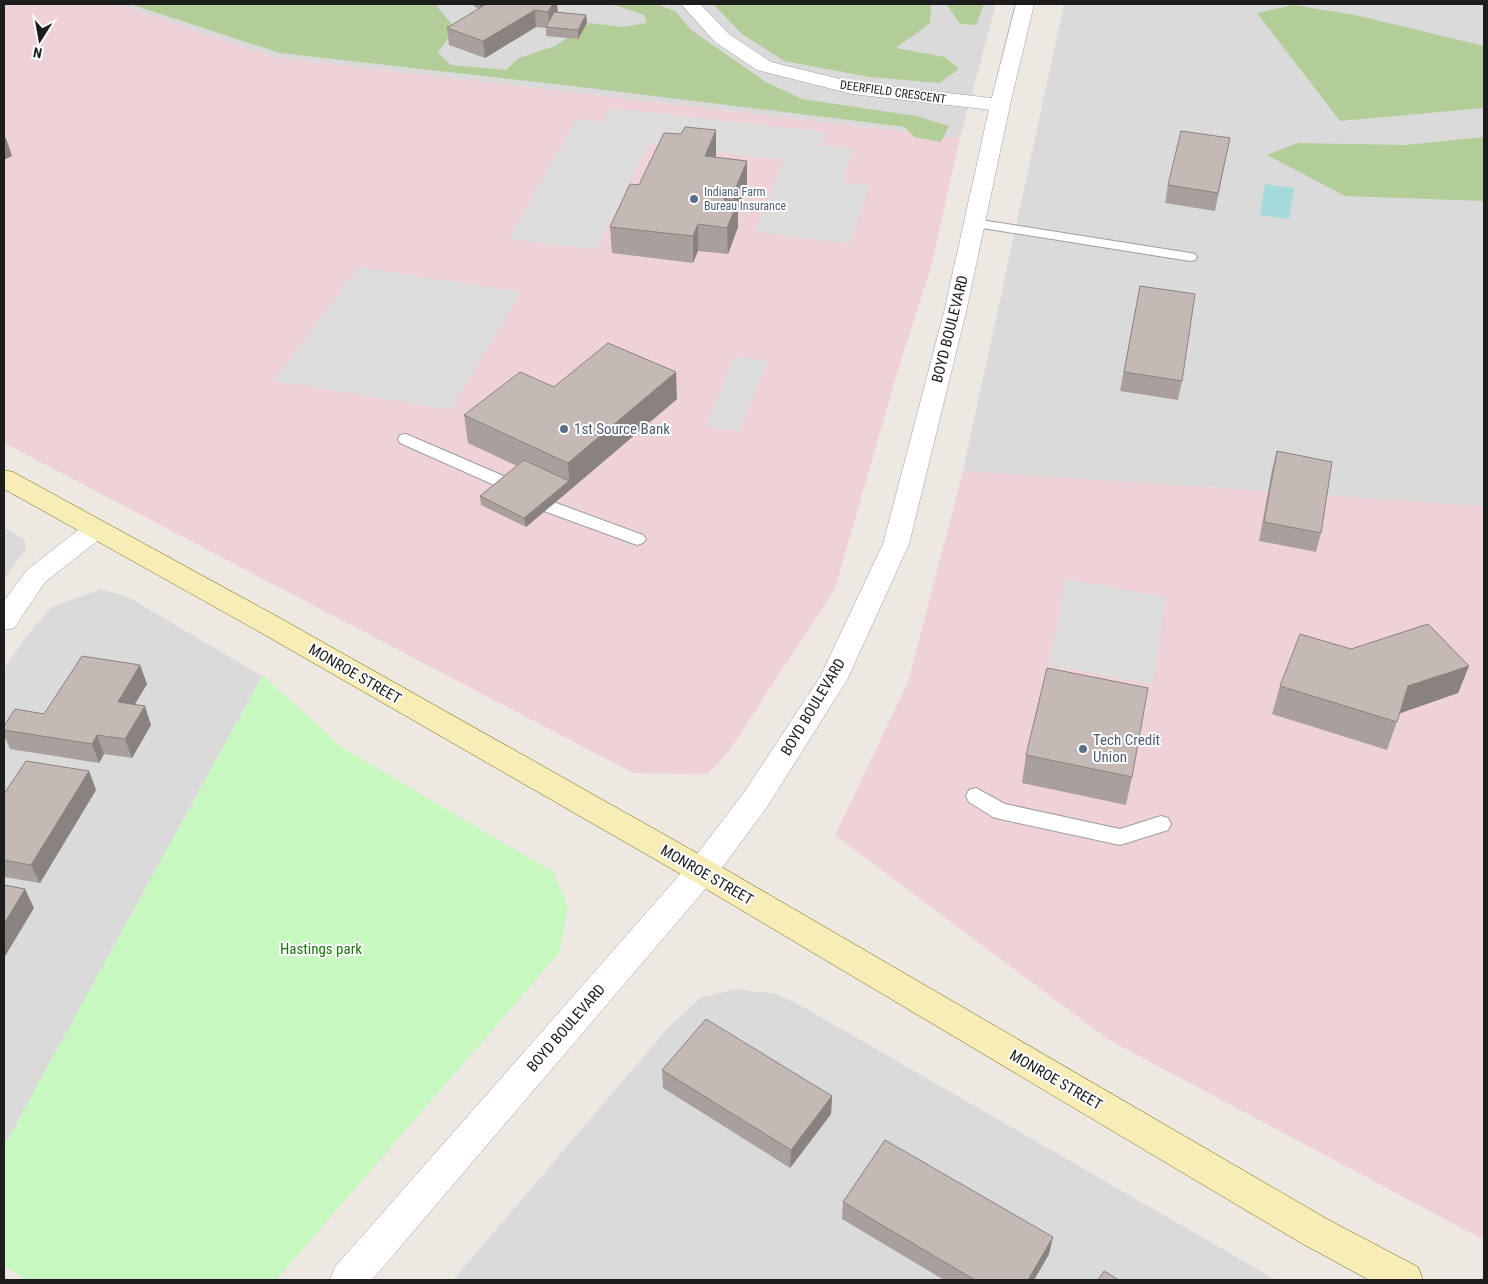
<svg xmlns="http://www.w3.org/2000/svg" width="1488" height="1284" viewBox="0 0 1488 1284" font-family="'Roboto Condensed',sans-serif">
<rect width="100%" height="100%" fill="#eee8e3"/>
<path fill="#dbdada" d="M117,4H996L960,138L273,57Z
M1064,4H1484V506L963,471Z
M4,528L24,539L26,549L4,579Z
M101,589L128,597L262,676L4,1146V668L29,633L52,607Z
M735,989L777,994L798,1004L1276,1280H453L668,1028L700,998Z"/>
<path fill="#efd2d7" d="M4,4H117L273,57L960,138L931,267L898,370L835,589L729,751L708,774L633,773L4,443Z
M963,471L1484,506V1240L1109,1040L835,835L908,682Z"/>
<path fill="#b3cd98" d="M130,4H435L455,28L438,53L451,65L506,70L519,58L555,46L590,23L623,27L647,23L644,15L612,4H656L675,11L691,30L766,82L802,99L916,116L949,126L941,142L914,137L905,127L589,88L280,53Z
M713,4H984L976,25L960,24L947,5H931L930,23L896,48L945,57L959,69L939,83L870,77L784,61L742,34Z
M1293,5L1355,15L1484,46V108L1340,121L1257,13Z
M1484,137V201L1345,196L1267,155L1298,143L1405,145Z"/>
<path fill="#c7f8c0" d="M263,675L341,747L553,872L568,906L559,953L276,1280H26L4,1265V1146Z"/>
<path fill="#ddd" d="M610,108L826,132L821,145L853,149L842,182L869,185L850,244L755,232L784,160L649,144L596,250L509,239L576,119L602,122Z
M358,267L521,292L450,410L274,381Z
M735,356L768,361L739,431L706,426Z
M1066,579L1166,597L1153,684L1049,665Z"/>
<path fill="#a4dadb" d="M1265,184L1294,188L1289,219L1260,215Z"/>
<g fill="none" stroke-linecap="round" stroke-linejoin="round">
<defs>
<path id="service" d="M975,219L1190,253L1195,254L1197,257L1195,260L1190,261L970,226L968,223L970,220Z
M406,434L513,480L556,503L643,535L646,539L643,543L637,545L544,511L501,488L400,443L398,439L400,435Z
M976,788L1005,804L1120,829L1161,816L1168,818L1171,824L1168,830L1120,845L1000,819L993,817L969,802L966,796L969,790Z"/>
<path id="minor" d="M681,4H700L729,34L771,62L852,82L1000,99L1007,101L1010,105L1007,109L1000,111L852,94L757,70L715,42Z
M96,520L105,523L109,529L105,535L45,582L14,628L4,630V601L27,570L87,523Z"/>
<path id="tertiary" d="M1016,4H1034L1010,105L966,312L909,544L847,680L767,807L713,880L372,1280H330L335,1267L691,862L745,791L820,677L883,544L944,312L990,105Z"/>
<path id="secondary" d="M4,470L13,472L278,617L713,862L1327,1219L1418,1267L1423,1280H1369L1301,1243L691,880L258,631L4,489Z"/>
</defs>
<use href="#service" stroke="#9e9e9e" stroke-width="2"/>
<use href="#minor" stroke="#9e9e9e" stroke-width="1"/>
<use href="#tertiary" stroke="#9e9e9e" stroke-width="1"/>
<use href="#secondary" stroke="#716607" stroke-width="1"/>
<use href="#service" fill="#fff" fill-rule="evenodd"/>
<use href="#minor" fill="#fff" fill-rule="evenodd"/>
<use href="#tertiary" fill="#fff" fill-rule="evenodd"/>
<use href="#secondary" fill="#f8edb7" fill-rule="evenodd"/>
</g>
<path fill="#a99f9d" d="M472,4H557V12L586,15L587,23L578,39L546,36V28L536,27L485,58L449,45L447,28L478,9Z
M1230,138L1215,211L1165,203L1168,185Z
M716,156V157L747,161V187L738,209V227L728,254L698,251L693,263L612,253L610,227L639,185Z
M1140,286L1182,381L1178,400L1120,391Z
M554,387L677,399L526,527L481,505L480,496L517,466L468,443L464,415Z
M1277,451L1321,533L1316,552L1259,541L1272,470Z
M140,665L147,684L134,704L151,725L132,758L104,754L99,763L10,749L4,735V726L44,714Z
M1469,666L1458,693L1400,713L1387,750L1272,714L1280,686Z
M1026,755L1132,777L1126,805L1022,783Z
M89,771L96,790L40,883L4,877V794Z
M662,1070L832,1096L831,1114L790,1168L663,1088Z
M843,1202L1049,1254L1034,1280H944L842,1219Z"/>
<path fill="#8a827f" d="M480,4H494L481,11Z
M549,4H557L558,14L550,27L548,12Z
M535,10L536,27L485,58L483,41Z
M586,15L587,23L578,39V30Z
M716,130V156L705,182V156Z
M6,138L12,156L4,160V139Z
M747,161V187L738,209V227L728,254L727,228L734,210V192Z
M727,191L728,217L724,200Z
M698,224V251L693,263V236Z
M676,372L677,399L570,490L568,463Z
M569,481L570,490L526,527L524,518Z
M140,665L147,684L125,721L118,702Z
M1469,666L1458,693L1398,714L1408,686Z
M145,706L151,725L132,758L125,739Z
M97,735L104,754L99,763L92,744Z
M89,771L96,790L40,883L31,865Z
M25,889L34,908L4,958V924Z
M832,1096L831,1114L790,1168L791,1150Z
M1053,1237L1049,1254L1034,1280H1028Z"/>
<path fill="#c5b9b6" stroke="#8a827f" d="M486,4H553L548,12L535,10L483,41L447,28Z
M554,12L586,15L578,30L546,27Z
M685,127L716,130L705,156L747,161L734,192L727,191L724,200L738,201L727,228L698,224L693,236L610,227L630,184L639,185L664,133L681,134Z
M1181,131L1230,138L1218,193L1168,185Z
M1140,286L1195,294L1182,381L1124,372Z
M608,343L676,372L568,463L464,415L520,372L554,387Z
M1277,451L1332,462L1321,533L1264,522Z
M524,460L569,481L524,518L480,496Z
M1428,624L1469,666L1408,686L1397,722L1280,686L1300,634L1351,649Z
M82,656L140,665L118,702L145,706L125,739L97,735L92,744L4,730V726L15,709L44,714Z
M1047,668L1148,688L1132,777L1026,755Z
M26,761L89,771L31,865L4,860V794Z
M4,885L25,889L4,924Z
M706,1019L832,1096L791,1150L662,1070Z
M885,1140L1053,1237L1028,1280H975L843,1202Z
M1104,1271L1119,1280H1098Z"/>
<g fill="#5c6f8a" stroke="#fff" stroke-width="2">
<circle cx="694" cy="199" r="5"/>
<circle cx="564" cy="429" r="5"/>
<circle cx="1083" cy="749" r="5"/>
</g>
<g text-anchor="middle" stroke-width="4" stroke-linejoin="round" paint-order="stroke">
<g font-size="12" fill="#1d1d1d" stroke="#fff">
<text transform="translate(893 92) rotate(8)" y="4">DEERFIELD CRESCENT</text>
</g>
<g font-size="12" fill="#4e5e75" stroke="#fff" text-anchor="start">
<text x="704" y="196">Indiana Farm<tspan x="704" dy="14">Bureau Insurance</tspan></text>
</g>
<g font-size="15" fill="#1d1d1d" stroke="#fff">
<text transform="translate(950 329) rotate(-76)" y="5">BOYD BOULEVARD</text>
<text transform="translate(355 674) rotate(30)" y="5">MONROE STREET</text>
<text transform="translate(813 707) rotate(-59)" y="5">BOYD BOULEVARD</text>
<text transform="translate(707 875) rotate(30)" y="5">MONROE STREET</text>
<text transform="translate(566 1028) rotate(-49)" y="5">BOYD BOULEVARD</text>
<text transform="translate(1056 1080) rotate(30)" y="5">MONROE STREET</text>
</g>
<g font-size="15" fill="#4e5e75" stroke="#fff" text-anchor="start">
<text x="574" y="434">1st Source Bank</text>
<text x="1093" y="745">Tech Credit<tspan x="1093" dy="17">Union</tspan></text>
</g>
<g font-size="15" fill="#1b780d" stroke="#fff">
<text x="321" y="954">Hastings park</text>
</g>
</g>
<rect width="1488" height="1284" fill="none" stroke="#1d1d1d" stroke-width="10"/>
<g transform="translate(40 40) rotate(191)" stroke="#ffffff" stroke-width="4" paint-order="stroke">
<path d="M0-4L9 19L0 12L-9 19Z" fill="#1d1d1d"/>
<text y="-8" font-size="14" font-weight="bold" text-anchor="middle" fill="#1d1d1d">N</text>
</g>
</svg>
